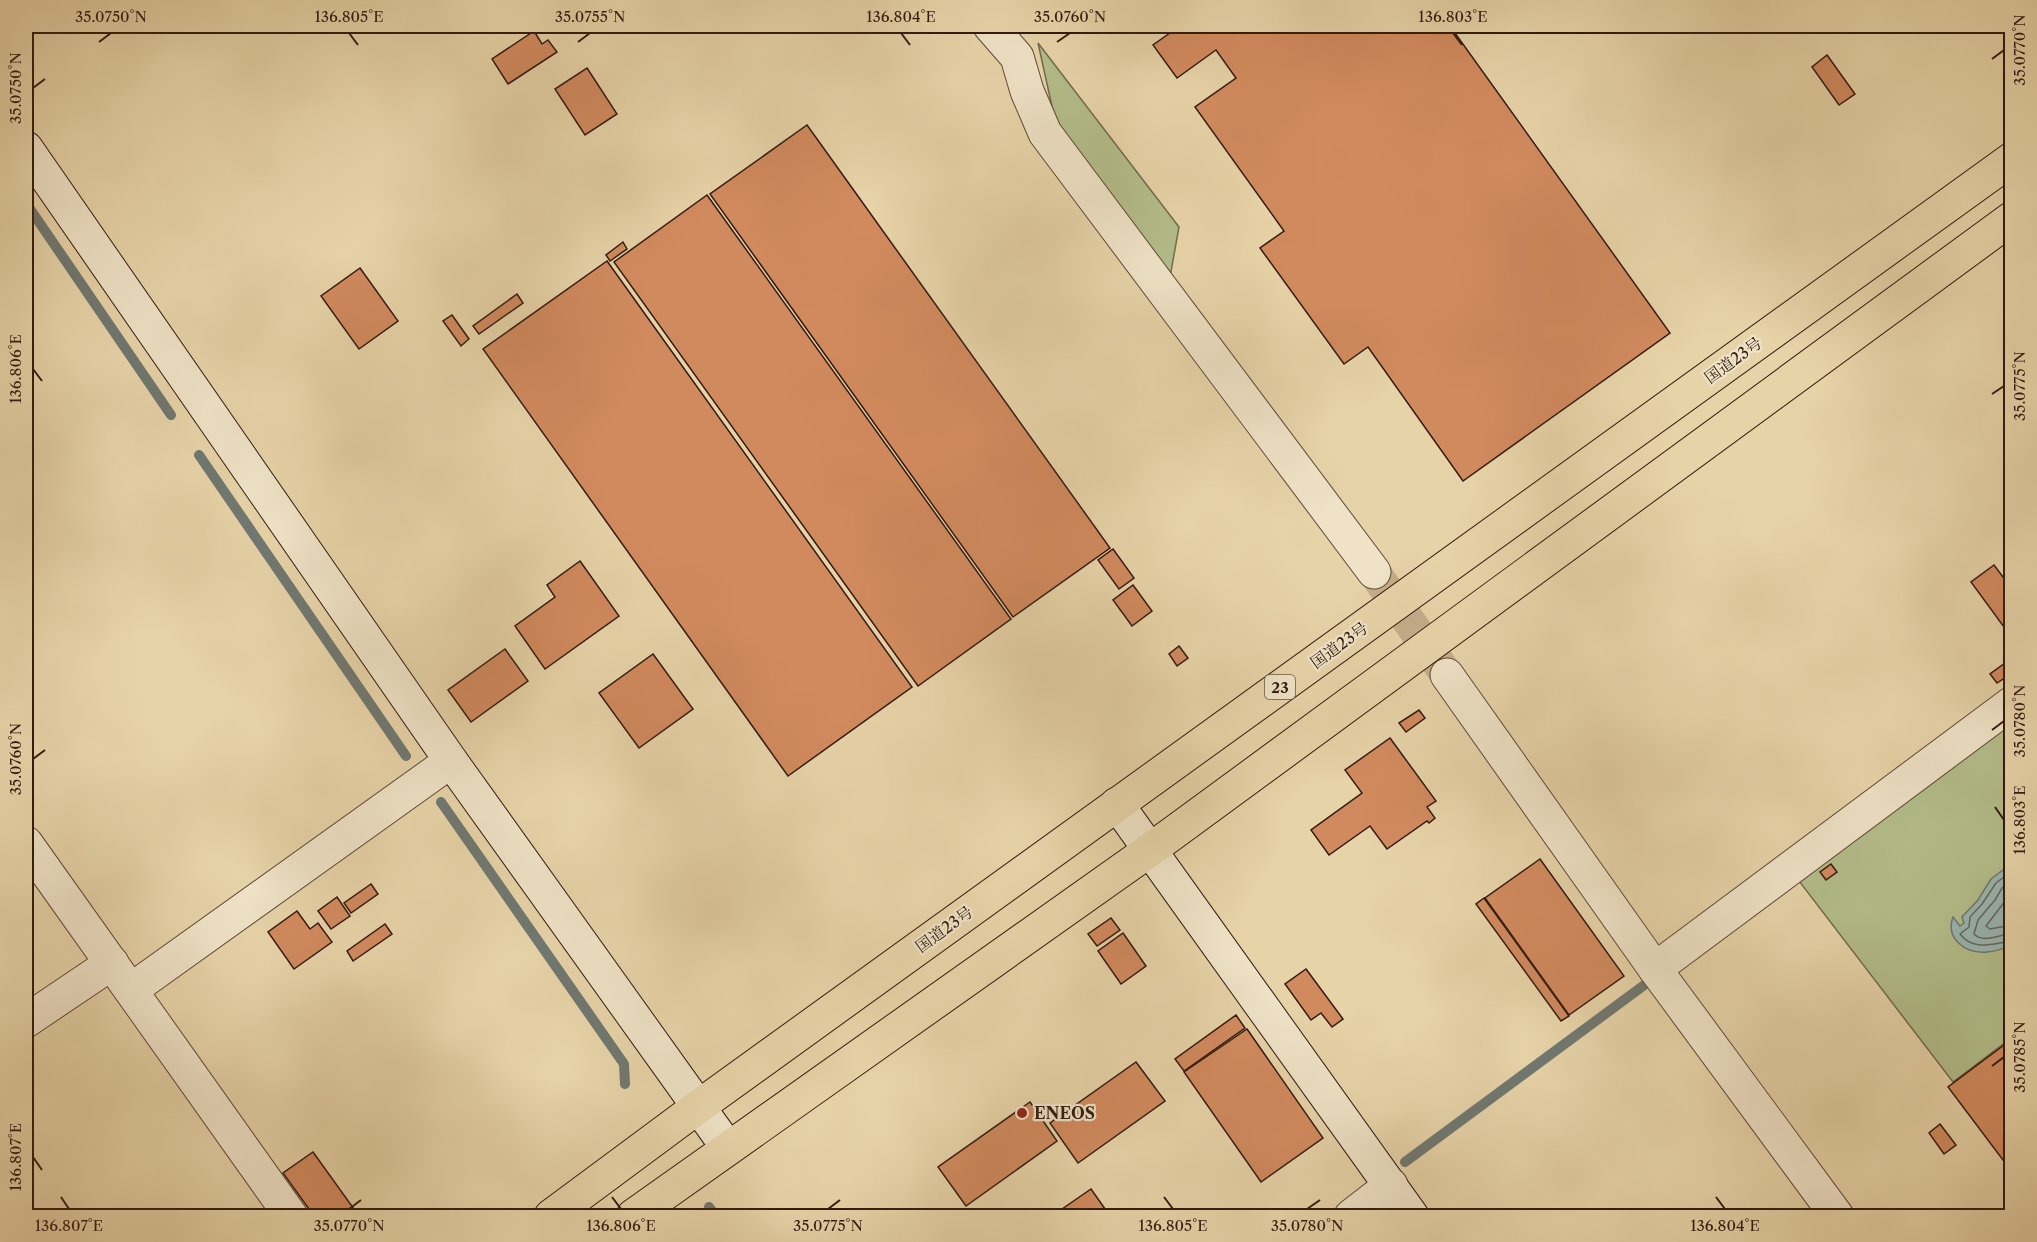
<svg xmlns="http://www.w3.org/2000/svg" width="2037" height="1242" font-family="'Libre Caslon Text','Noto Serif JP',serif">
<style>
.green{fill:#b3bd8a;stroke:#726c4e;stroke-width:1.5}
.water{fill:#9ab6b1;stroke:#707871;stroke-width:1.5}
.lines{fill:none;stroke-linecap:round;stroke-linejoin:round}
.shore{stroke:#666861;stroke-width:1.5}
.stream{stroke:#707871;stroke-width:10}
.building{fill:#d18a5e;stroke:#321a11;stroke-width:1.5}
.street-tunnel{stroke:#c3ae8a;stroke-width:33;stroke-dasharray:33 16;stroke-linecap:butt}
.street-casing{stroke:#5f4837;stroke-width:35}
.secondary-casing{stroke:#321a11;stroke-width:35}
.highway-casing{stroke:#321a11;stroke-width:35}
.street{stroke:#efe2c6;stroke-width:33}
.secondary{stroke:#efe2c6;stroke-width:33}
.highway{stroke:#e7d3a8;stroke-width:33}
.ticks{fill:none;stroke:#321a11;stroke-width:2}
.poi-dot{fill:#8f2418;stroke:#efe2c6;stroke-width:2}
.labels{text-anchor:middle;dominant-baseline:central;stroke-width:4.5;stroke-linejoin:round;paint-order:stroke}
.shield{fill:#efe2c6;stroke:#6b5647;stroke-width:1.5}
.shield-label{font-size:15px;font-weight:bold;fill:#321a11}
.street-label{font-size:16px;fill:#321a11;stroke:#efe2c6}
.poi-label{font-size:16px;font-weight:bold;fill:#321a11;stroke:#efe2c6;text-anchor:start}
.neatline{fill:none;stroke:#321a11;stroke-width:2}
.ticks-label{font-size:15px;text-anchor:middle;fill:#321a11}
</style>
<rect width="100%" height="100%" fill="#e7d3a8"/>
<filter id="stains"><feTurbulence type="fractalNoise" baseFrequency=".00333" numOctaves="4"/><feColorMatrix values="0 0 0 0 .2 0 0 0 0 .09 0 0 0 0 .02 0 0 0 .5 -.17"/></filter>
<radialGradient id="worn" r=".72"><stop offset=".6" stop-color="#630" stop-opacity="0"/><stop offset="1" stop-color="#630" stop-opacity=".3"/></radialGradient>
<!-- green -->
<g class="green">
<polygon points="1038,43 1179,227 1170,277 1055,120"/>
<polygon points="2011,720 2011,1038 1953,1082 1799,881"/>
</g>
<!-- water -->
<path class="water" d="M2011 864V946C2004 948 1995 952 1987 952 1966 954 1945 939 1953 917L1960 926 1964 923 1962 917 1978 900 1991 879Z"/>
<g class="lines">
<!-- shore -->
<g class="shore">
<path d="M2012 871 1996 883 1982 904 1970 917 1969 927 1960 934C1974 952 1993 943 2012 941"/>
<path d="M2012 881 2002 888 1995 900 1978 920 1974 934C1984 944 1999 934 2012 934"/>
<polyline points="2012,892 1986,926 1990,929 2012,925"/>
</g>
<!-- stream -->
<g class="stream">
<polyline points="26,203 171,415"/>
<polyline points="199,455 406,756"/>
<polyline points="441,802 624,1064 625,1084"/>
<polyline points="1405,1162 1647,983"/>
<polyline points="709,1207 716,1216"/>
</g>
</g>
<!-- building -->
<g class="building">
<polygon points="1180,26 1450,26 1670,333 1463,481 1368,347 1344,364 1260,248 1284,231 1195,107 1236,78 1216,50 1177,78 1153,45"/>
<polygon points="534,31 542,44 548,40 557,52 508,84 492,59"/>
<polygon points="1827,55 1855,94 1839,105 1812,67"/>
<polygon points="587,68 617,114 585,135 555,89"/>
<polygon points="807,125 1110,548 1013,617 710,194"/>
<polygon points="707,195 1011,619 918,686 614,262"/>
<polygon points="623,242 627,249 610,261 606,255"/>
<polygon points="607,261 912,687 788,776 483,349"/>
<polygon points="360,268 398,321 359,349 321,296"/>
<polygon points="517,294 523,303 479,334 473,326"/>
<polygon points="452,315 469,339 461,346 443,321"/>
<polygon points="1113,549 1134,578 1119,589 1098,560"/>
<polygon points="580,561 619,616 545,669 515,626 555,597 547,585"/>
<polygon points="1994,565 2012,589 2012,638 1971,582"/>
<polygon points="1133,585 1152,611 1132,626 1113,600"/>
<polygon points="1179,646 1188,658 1177,666 1169,654"/>
<polygon points="505,649 528,681 471,722 448,690"/>
<polygon points="653,654 693,709 639,748 599,693"/>
<polygon points="2012,658 2012,673 1997,683 1990,674"/>
<polygon points="1419,710 1425,718 1406,732 1399,723"/>
<polygon points="1390,738 1436,801 1427,807 1435,818 1429,823 1427,821 1387,849 1370,826 1329,855 1311,830 1362,793 1345,770"/>
<polygon points="1540,859 1624,976 1569,1015 1485,898"/>
<polygon points="1831,864 1837,872 1826,880 1820,872"/>
<polygon points="371,884 378,894 351,913 344,903"/>
<polygon points="337,897 350,916 331,929 318,911"/>
<polygon points="1484,898 1569,1016 1561,1021 1476,904"/>
<polygon points="297,911 310,929 318,923 332,942 294,969 268,932"/>
<polygon points="1111,918 1120,930 1097,946 1088,934"/>
<polygon points="385,924 392,934 353,961 347,951"/>
<polygon points="1123,933 1146,966 1121,984 1098,951"/>
<polygon points="1306,969 1343,1019 1332,1027 1321,1013 1311,1020 1285,984"/>
<polygon points="1236,1015 1245,1028 1184,1071 1175,1059"/>
<polygon points="1247,1029 1323,1138 1261,1182 1184,1072"/>
<polygon points="2012,1039 2012,1166 2009,1168 1948,1087"/>
<polygon points="1136,1062 1165,1101 1078,1163 1050,1123"/>
<polygon points="1030,1102 1057,1141 966,1206 938,1167"/>
<polygon points="1940,1124 1956,1145 1944,1154 1929,1133"/>
<polygon points="313,1152 359,1216 314,1216 283,1173"/>
<polygon points="1091,1189 1110,1216 1052,1216"/>
</g>
<g class="lines">
<!-- street-tunnel -->
<polyline class="street-tunnel" points="1374,572 1447,675"/>
<!-- street casing -->
<g class="street-casing">
<g id="street">
<polyline points="990,26 1017,57 1027,91 1045,133 1374,572"/>
<polyline points="1447,675 1655,969 1837,1216"/>
<polyline points="26,843 291,1216"/>
<polyline points="1655,969 2012,703"/>
<polyline points="131,990 451,761"/>
<polyline points="26,1021 112,963"/>
<polyline points="1351,1216 1391,1185"/>
</g>
</g>
<!-- secondary casing -->
<g class="secondary-casing">
<g id="secondary">
<polyline points="26,148 451,761 728,1148"/>
<polyline points="1117,804 1412,1216"/>
</g>
</g>
<!-- highway casing -->
<g class="highway-casing">
<g id="highway">
<polyline points="551,1216 698,1107 2012,159"/>
<polyline points="633,1216 1150,850 2012,218"/>
</g>
</g>
<!-- street -->
<use href="#street" class="street"/>
<!-- secondary -->
<use href="#secondary" class="secondary"/>
<!-- highway -->
<use href="#highway" class="highway"/>
</g>
<!-- ticks -->
<path class="ticks" d="M349 33 358 45M901 33 910 45M1453 33 1462 45M99 42 111 33M578 42 590 33M1057 42 1070 33M1992 59 2004 50M33 88 45 79M33 369 42 381M1992 394 2004 386M1992 730 2004 721M33 759 45 750M1995 807 2004 820M1992 1066 2004 1057M33 1157 42 1170M61 1197 69 1209M612 1197 621 1209M1164 1197 1173 1209M1716 1197 1725 1209M349 1209 361 1200M828 1209 840 1200M1307 1209 1320 1200"/>
<!-- markers -->
<circle class="poi-dot" cx="1022" cy="1113" r="6"/>
<g class="labels">
<!-- shield labels -->
<rect class="shield" x="1265" y="675" width="30" height="24" rx="4.5"/>
<g class="shield-label">
<text x="1280" y="687">23</text>
</g>
<!-- street labels -->
<g class="street-label">
<text transform="translate(1733 360) rotate(-36)">国道23号</text>
<text transform="translate(1339 645) rotate(-36)">国道23号</text>
<text transform="translate(944 929) rotate(-36)">国道23号</text>
</g>
<!-- poi labels -->
<g class="poi-label">
<text x="1034" y="1113">ENEOS</text>
</g>
</g>
<!-- margin -->
<rect width="2037" height="1242" fill="none" stroke="#e7d3a8" stroke-width="66"/>
<rect x="33" y="33" width="1971" height="1176" class="neatline"/>
<g class="ticks-label">
<text x="111" y="22">35.0750°N</text>
<text x="349" y="22">136.805°E</text>
<text x="590" y="22">35.0755°N</text>
<text x="901" y="22">136.804°E</text>
<text x="1070" y="22">35.0760°N</text>
<text x="1453" y="22">136.803°E</text>
<text transform="translate(2020 50) rotate(-90)" y="5">35.0770°N</text>
<text transform="translate(16 88) rotate(-90)" y="5">35.0750°N</text>
<text transform="translate(16 369) rotate(-90)" y="5">136.806°E</text>
<text transform="translate(2020 386) rotate(-90)" y="5">35.0775°N</text>
<text transform="translate(2020 721) rotate(-90)" y="5">35.0780°N</text>
<text transform="translate(16 759) rotate(-90)" y="5">35.0760°N</text>
<text transform="translate(2020 820) rotate(-90)" y="5">136.803°E</text>
<text transform="translate(2020 1057) rotate(-90)" y="5">35.0785°N</text>
<text transform="translate(16 1157) rotate(-90)" y="5">136.807°E</text>
<text x="69" y="1231">136.807°E</text>
<text x="349" y="1231">35.0770°N</text>
<text x="621" y="1231">136.806°E</text>
<text x="828" y="1231">35.0775°N</text>
<text x="1173" y="1231">136.805°E</text>
<text x="1307" y="1231">35.0780°N</text>
<text x="1725" y="1231">136.804°E</text>
</g>
<rect width="100%" height="100%" filter="url(#stains)"/>
<rect width="100%" height="100%" fill="url(#worn)"/>
</svg>
